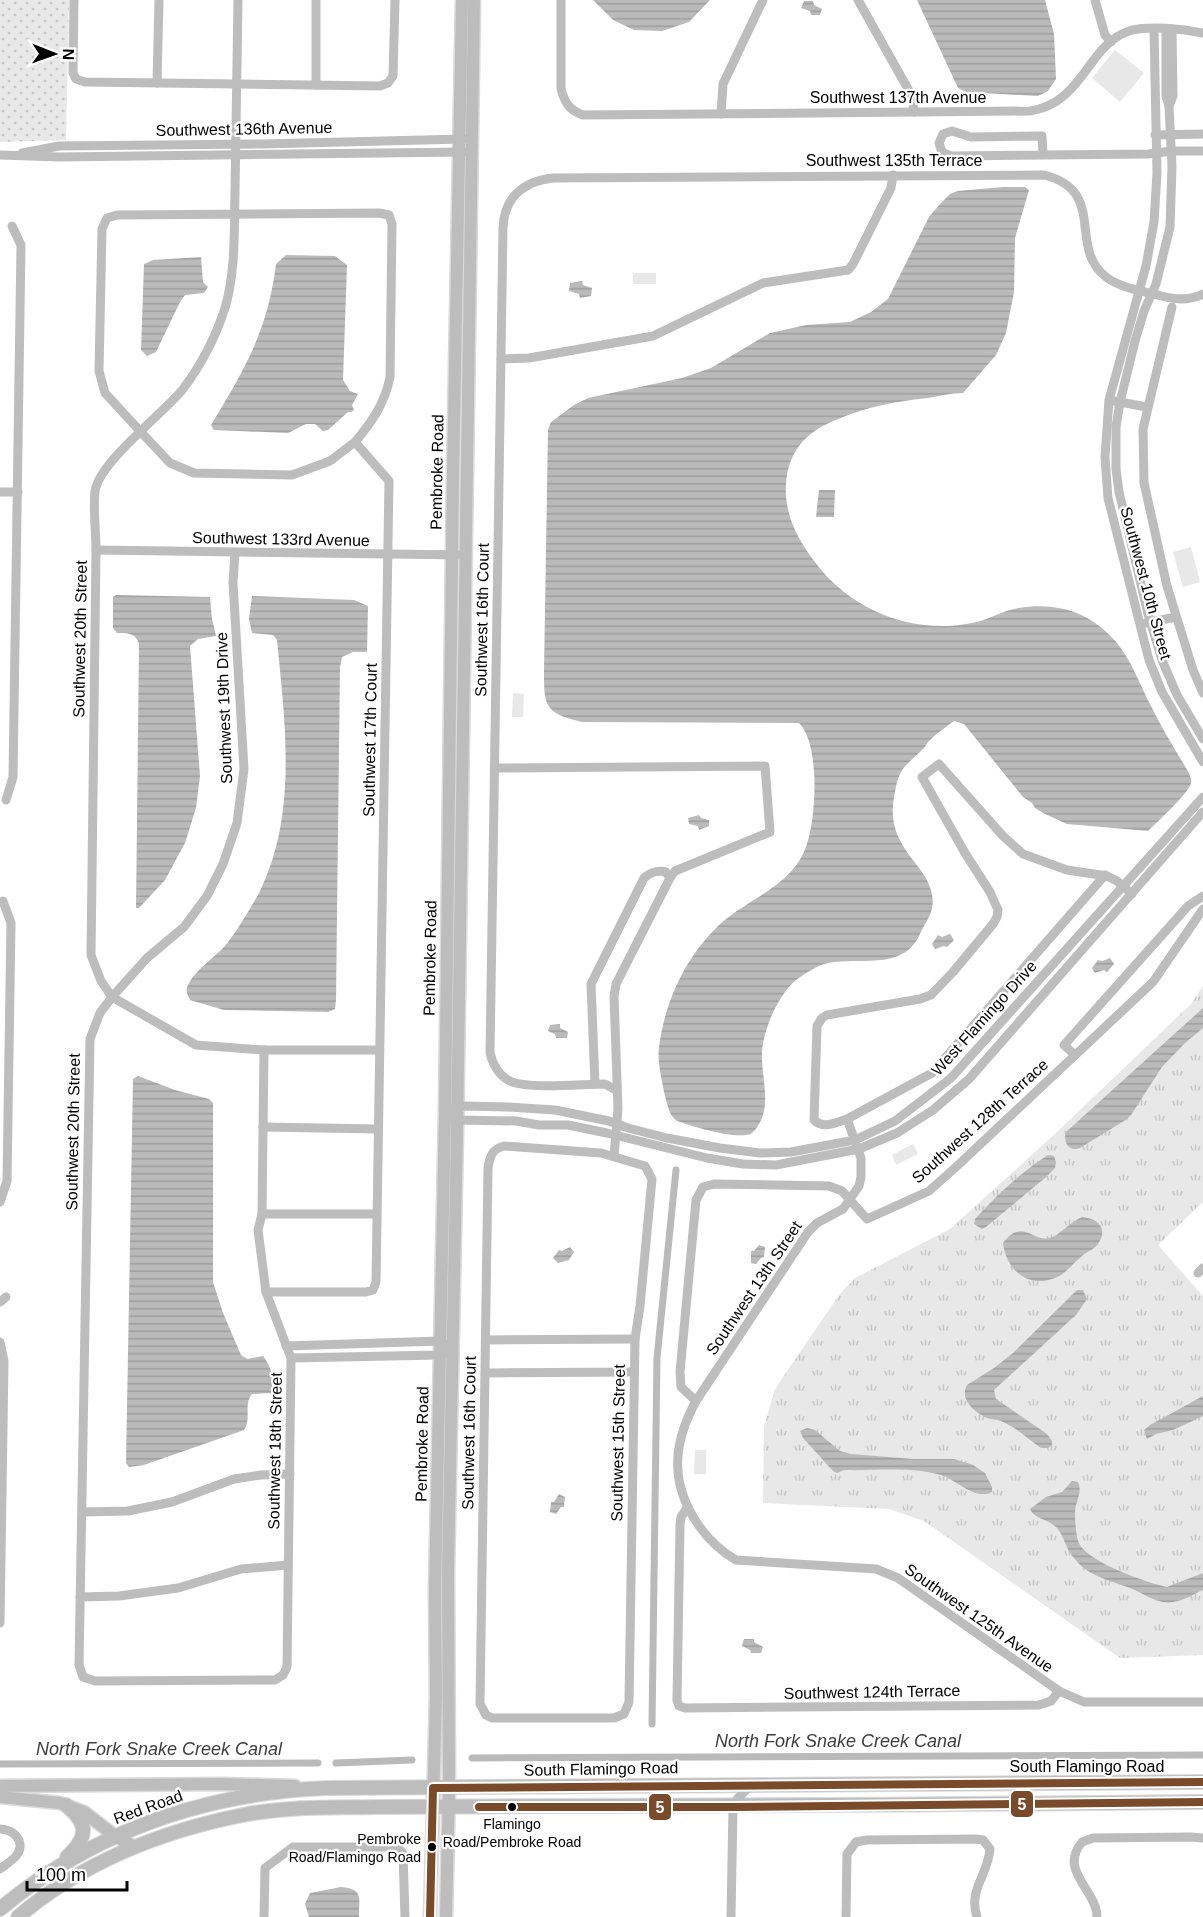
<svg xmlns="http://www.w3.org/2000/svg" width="1203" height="1917" font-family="Helvetica,sans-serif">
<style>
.grass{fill:url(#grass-tufts)}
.park{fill:url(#park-dots)}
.garden{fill:#e8e8e8}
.water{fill:url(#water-rules)}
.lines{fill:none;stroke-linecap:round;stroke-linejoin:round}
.canal{stroke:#bababa;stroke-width:7}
.major-casing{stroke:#dbdbdb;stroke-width:15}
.highway-casing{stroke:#dbdbdb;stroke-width:16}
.minor{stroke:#bdbdbd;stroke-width:9}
.major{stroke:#bdbdbd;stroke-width:12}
.highway{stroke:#bdbdbd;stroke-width:14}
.bus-1-casing{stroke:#fff;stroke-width:12}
.bus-1{stroke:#7a4b2a;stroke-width:8}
.bus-dot{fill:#000;stroke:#fff;stroke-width:2}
.labels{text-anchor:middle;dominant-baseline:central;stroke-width:4.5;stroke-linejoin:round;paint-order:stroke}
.bus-label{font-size:14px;fill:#000;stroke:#fff}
.street-label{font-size:16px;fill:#000;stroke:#fff}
.water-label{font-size:18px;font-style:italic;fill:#3e3e3e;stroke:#fff}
.line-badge{stroke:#fff;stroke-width:2}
.badge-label{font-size:16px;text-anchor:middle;font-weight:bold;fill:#fff}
</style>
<defs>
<pattern id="grass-tufts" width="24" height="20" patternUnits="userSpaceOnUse" patternTransform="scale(1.5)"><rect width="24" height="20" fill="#e8e8e8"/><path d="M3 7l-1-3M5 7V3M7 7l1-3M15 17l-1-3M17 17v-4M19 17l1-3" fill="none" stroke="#c5c5c5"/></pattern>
<pattern id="park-dots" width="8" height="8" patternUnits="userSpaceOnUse" patternTransform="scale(1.5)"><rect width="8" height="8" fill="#e8e8e8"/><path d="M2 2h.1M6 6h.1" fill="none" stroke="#c5c5c5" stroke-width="1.8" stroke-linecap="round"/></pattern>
<pattern id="water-rules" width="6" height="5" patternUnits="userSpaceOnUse" patternTransform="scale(1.5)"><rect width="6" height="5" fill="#bababa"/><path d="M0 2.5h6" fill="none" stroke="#9e9e9e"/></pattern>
</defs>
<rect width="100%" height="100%" fill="#fff"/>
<!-- grass -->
<polygon class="grass" points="1203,986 1203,1202 1158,1245 1203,1296 1203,1655 1120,1658 924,1521 889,1509 763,1503 764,1427 775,1389 839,1295 855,1278 950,1229 1056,1133 1191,1004"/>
<!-- park -->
<polygon class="park" points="0,0 69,0 66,140 0,142"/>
<!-- garden -->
<g class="garden">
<polygon points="1115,50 1144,73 1120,102 1092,78"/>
<rect x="633" y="273" width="23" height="11"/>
<polygon points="1191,547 1200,582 1183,587 1173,552"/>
<polygon points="513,693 524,694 523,717 512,717"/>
<polygon points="913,1144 918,1154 896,1165 892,1155"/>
<polygon points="695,1450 706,1450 706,1474 694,1474"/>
</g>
<!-- water -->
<g class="water">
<polygon points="593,0 710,0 689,22 662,31 634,30 613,20"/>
<polygon points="917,0 1045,0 1054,34 1056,79 1048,91 1038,96 966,92 958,88"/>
<polygon points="804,1 813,1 814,5 822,9 820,15 811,15 810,11 801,8"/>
<path d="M1003 187H1025L1029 190 1015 238 1014 292 1006 333 996 355 963 393C951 393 940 396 928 398 891 402 861 408 827 424 802 436 788 455 786 484 784 516 799 542 818 566 853 611 915 635 972 623 988 620 1003 610 1019 608 1042 604 1069 607 1089 619 1127 643 1132 669 1151 706 1162 729 1176 751 1189 773 1190 777 1192 779 1191 783 1190 792 1157 822 1148 831L1067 824 1045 814 1035 808 1032 803 1023 797 964 724 954 721C946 727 937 733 929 741 926 744 925 748 921 751 915 757 907 763 902 770 898 777 896 785 895 792 889 820 895 836 912 859 923 872 936 890 932 908 931 915 926 922 923 928 920 933 918 940 914 944 894 970 851 956 824 964 815 967 803 975 796 980 778 995 763 1030 762 1053 761 1081 775 1112 751 1134 734 1139 698 1128 680 1122 669 1118 668 1106 665 1096 662 1081 657 1062 659 1047 665 1001 685 958 718 926 744 901 787 888 803 854 817 827 821 744 799 723L582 722C544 713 544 706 544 670L548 430 551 422 574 405 588 398 682 378 711 368 770 333 806 325 850 322 871 312 888 299 929 217 940 204 950 194 958 191Z"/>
<path d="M286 255 335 256 347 265 343 380 350 391 358 394 352 405 354 410 351 412H348L328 430 323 431 315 424H306L288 433 214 430 211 425C245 369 268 330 276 264Z"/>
<polygon points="201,257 203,282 208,287 204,293 185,295 180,302 156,352 147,356 141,350 144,264 153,260"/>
<polygon points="582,281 583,285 592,288 591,296 580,298 579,294 569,291 570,283"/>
<polygon points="819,490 835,490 834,517 816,517"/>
<path d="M116 595 210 597 212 619 216 636 198 639 190 646 200 776 196 808 185 843 165 880 139 908H136L139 644C136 633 128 633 117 633L113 628V597Z"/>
<path d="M252 596 354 600 368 606 367 652H353L342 657 340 667 336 1000 335 1009 328 1012 224 1010 190 1000C188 996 186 993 187 988 192 972 213 959 224 947 236 933 250 909 259 893 298 815 285 723 277 640L273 635 252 633 249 619Z"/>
<polygon points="699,815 701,818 709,820 709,826 699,830 698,826 689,824 688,818"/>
<polygon points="950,934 954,940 947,947 944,946 935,949 932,944 938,935 942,937"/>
<polygon points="1110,958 1114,964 1107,972 1104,970 1095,973 1092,968 1098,960 1102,961"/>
<path d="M1203 1008V1028L1185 1043 1162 1067 1131 1115 1124 1121 1080 1148C1069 1152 1063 1143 1066 1132Z"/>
<polygon points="560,1024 560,1028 568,1032 567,1038 556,1038 555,1034 548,1031 550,1025"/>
<path d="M138 1076 175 1090 209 1099 213 1103V1282L223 1313 241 1355 247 1359 263 1356C271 1366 275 1380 271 1393L252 1394C243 1405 252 1419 244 1430L144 1465 129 1467 126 1463 133 1079Z"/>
<path d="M1048 1155 1054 1156 1056 1162 1055 1168 1045 1178 986 1227 982 1229 974 1224 975 1219C997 1195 1021 1172 1048 1155Z"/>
<path d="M1082 1217C1097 1218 1109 1228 1098 1244 1095 1249 1088 1251 1083 1255 1074 1262 1066 1274 1055 1278 1027 1289 1006 1269 1003 1243 1022 1217 1034 1243 1050 1238 1060 1235 1070 1222 1082 1217Z"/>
<polygon points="759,1245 765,1247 764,1257 761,1258 756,1264 751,1263 751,1251 754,1251"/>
<polygon points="570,1247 574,1252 569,1260 558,1263 553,1258 559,1250 562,1251"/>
<path d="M1077 1290H1083L1087 1299 1076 1315 994 1390 996 1399 1047 1434 1052 1441V1445L1048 1448H1041C1029 1440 1018 1429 1005 1423 999 1419 993 1420 987 1418 974 1412 959 1399 967 1385L994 1368 1013 1353Z"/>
<polygon points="1203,1396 1203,1416 1173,1430 1156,1434 1147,1439 1144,1430 1150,1425"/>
<path d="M807 1428 815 1430 840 1451 851 1454 913 1459H954L973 1465 985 1473 992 1487V1492C975 1501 957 1480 941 1475 909 1466 877 1471 844 1470L837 1473 833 1471 803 1438 800 1431Z"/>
<path d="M1072 1481 1078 1482C1083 1493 1075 1502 1075 1513 1075 1521 1076 1539 1080 1545 1091 1563 1147 1583 1167 1587L1203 1573V1590C1194 1594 1183 1601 1173 1602 1157 1605 1144 1593 1130 1588 1109 1580 1089 1577 1074 1558 1066 1550 1064 1535 1056 1527 1048 1519 1034 1519 1030 1509L1046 1497 1062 1492Z"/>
<polygon points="559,1494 565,1497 564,1507 561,1507 556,1514 550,1512 551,1502 554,1502"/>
<polygon points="744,1639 754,1639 754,1642 763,1647 761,1653 751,1653 750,1650 742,1646"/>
<path d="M341 1887C364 1889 359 1898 359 1917H309L305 1904 310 1893Z"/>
</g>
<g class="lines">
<!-- canal -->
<g class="canal">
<polyline points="652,1724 657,1358 676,1170"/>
<polyline points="472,1758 1203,1755"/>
<polyline points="336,1763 412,1760"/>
<polyline points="0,1764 318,1763"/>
</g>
<!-- major casing -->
<g class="major-casing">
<g id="major">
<polyline points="0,1786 222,1784 295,1786"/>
<polyline points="0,1797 60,1803 84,1812 115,1836 135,1847"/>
<polyline points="430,1917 436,1697 435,1590 445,1112 453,473 462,0"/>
<polyline points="446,1917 449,1788 448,1570 457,1134 474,0"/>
</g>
</g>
<!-- highway casing -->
<g class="highway-casing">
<g id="highway">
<path d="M66 1805C89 1824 88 1837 67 1857"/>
<path d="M0 1909C94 1831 206 1793 327 1788L1203 1782"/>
<path d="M18 1917C81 1863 162 1831 243 1815 287 1806 332 1808 376 1807 443 1807 510 1806 577 1806 786 1806 994 1804 1203 1802"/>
</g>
</g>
<!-- minor -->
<g class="minor">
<polyline points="74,0 73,73 76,79 85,82 380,86 388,83 393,76 395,0"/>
<path d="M238 0C237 64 236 127 235 191 234 229 236 271 225 308 216 336 201 365 183 389 164 413 100 461 95 491 93 510 96 531 96 550L91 955 101 981 112 997 100 1013 90 1039 79 1665 83 1677 95 1681 275 1680 283 1675 287 1667 291 1358 266 1292 258 1230 262 1214 264 1050"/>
<polyline points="316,0 316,85"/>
<path d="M561 0V89C565 103 569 110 583 115L1030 111C1084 103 1087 45 1129 31 1148 25 1184 29 1203 33"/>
<polyline points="858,0 912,96 914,112"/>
<polyline points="1095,0 1105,35 1111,42"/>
<polyline points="1154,29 1157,173 1154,222 1146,266 1109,400 1105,457 1108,498 1149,660 1162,692 1203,762"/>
<polyline points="1166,29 1166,96 1169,106 1172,166 1170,227 1156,284 1144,311 1135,341 1120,402 1116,427 1116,469 1119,492 1148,614 1162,660 1177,695 1203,739"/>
<polyline points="157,83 159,0"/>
<polyline points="1169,106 1173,96 1172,29"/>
<polyline points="721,114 723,84 763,0"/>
<polyline points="1155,135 1203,134"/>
<polyline points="22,153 59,146 262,144 464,139"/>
<polyline points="0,155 59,157 465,152"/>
<polyline points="1043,155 1042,136 971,137 952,131 943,134 939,143 942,152 951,156 1148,154 1172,151 1203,151"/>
<polyline points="1172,307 1143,429 1144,483 1167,586 1193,670 1203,693"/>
<polyline points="501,359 529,358 653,336 763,283 848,270 853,264 891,188 893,175"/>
<polyline points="1114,401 1147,407"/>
<polyline points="0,492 18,492"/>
<polyline points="96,550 465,555"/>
<polyline points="235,553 233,582 244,769 237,823 223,864 207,896 184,927 147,958 112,997 196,1045 264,1050 379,1050"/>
<polyline points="1146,623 1176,617"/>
<polyline points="495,768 765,766 770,832 675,871 670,878 616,984 614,996 618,1109 614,1156"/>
<polyline points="6,800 13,777 21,245 12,226"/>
<path d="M1132 894 1117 881 1107 876 1067 870 1023 854 1003 836 939 764 922 777 965 853 990 892 998 910 997 917 993 924 953 972 931 995 920 999 827 1015 822 1018 817 1026 814 1120C823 1129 836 1123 847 1119L861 1158V1177L859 1186 843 1209 817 1223 808 1232 696 1401C672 1445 670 1484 699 1526 709 1540 722 1552 736 1560L876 1569 898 1578 1059 1691 1084 1702H1203"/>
<polyline points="1075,1055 1064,1045 1188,906 1203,896"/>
<path d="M595 1084 591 984 644 878C651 872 657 870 666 872L670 878"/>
<path d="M616 1090 605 1084C582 1084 532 1089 512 1082 500 1077 493 1065 490 1053L503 228C504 198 523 181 553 178L1044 175C1108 191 1067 247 1106 277 1119 287 1138 290 1154 294 1170 299 1187 302 1203 294"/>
<polyline points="454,1108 465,1106 507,1107 555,1110 609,1121 628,1128 667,1138 720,1148 760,1153 791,1152 855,1140 895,1121 951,1078 1203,797"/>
<polyline points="452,1116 457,1120 516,1121 539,1125 568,1125 607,1133 707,1158 743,1164 776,1165 859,1149 897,1133 933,1110 969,1079 1203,812"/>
<polyline points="847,1119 932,1073 1105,875"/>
<polyline points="263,1127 378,1129"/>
<path d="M504 1146 601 1153 645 1166 652 1179 640 1306 635 1339 629 1702 624 1714 614 1718H492L486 1715 480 1704 488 1168C490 1156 492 1149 504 1146Z"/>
<polyline points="0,1202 7,1181 11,923 3,901"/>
<polyline points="262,1214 376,1214"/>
<polyline points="1198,1273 1203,1268"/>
<path d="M266 1292H366L373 1290 376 1282 389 481 355 442C372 422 385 403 390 377L392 224 389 215 379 213 117 215 107 218 102 229 99 371 105 393 140 431 170 463 194 473 292 475 330 461 355 442"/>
<polyline points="0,1302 6,1297"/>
<polyline points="486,1340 635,1339"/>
<polyline points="0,1342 4,1361 0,1623"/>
<polyline points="286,1346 440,1341 452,1349"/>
<polyline points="291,1358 440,1355 444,1354"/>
<polyline points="486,1373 634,1372"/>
<polyline points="696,1401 681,1387 680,1372 696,1200 703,1187 714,1184 829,1186 842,1191 867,1219 929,1191 956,1167 1153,982 1203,909"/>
<polyline points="687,1508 681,1517 680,1525 677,1700 679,1706 685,1708 1039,1705 1051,1701 1059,1691"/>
<polyline points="83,1512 128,1511 172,1502 234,1479 261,1475 290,1474"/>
<polyline points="80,1597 119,1596 178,1588 241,1569 288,1565"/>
<path d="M0 1829C14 1829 27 1843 16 1856 12 1861 5 1865 0 1869"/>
<polyline points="264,1917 265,1868 293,1847 397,1847 403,1853 405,1917"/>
<polyline points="731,1917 733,1807 738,1798 752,1784"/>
<path d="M846 1917 847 1854 856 1842 867 1840 976 1839 983 1840 990 1849C988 1876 968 1889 977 1917"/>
<path d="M1097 1917C1097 1890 1058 1871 1082 1842L1093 1838 1190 1837 1203 1838"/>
</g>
<!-- major -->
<use href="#major" class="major"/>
<!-- highway -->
<use href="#highway" class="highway"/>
<!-- bus-1 casing -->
<g class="bus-1-casing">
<g id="bus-1">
<polyline points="479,1807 733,1807 1203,1802"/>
<polyline points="430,1917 433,1788 1203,1782"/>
</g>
</g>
<!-- bus-1 -->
<use href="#bus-1" class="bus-1"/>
</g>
<!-- markers -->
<g class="bus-dot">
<circle cx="512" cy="1807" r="5"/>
<circle cx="432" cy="1847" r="5"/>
</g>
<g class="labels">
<!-- bus labels -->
<g class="bus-label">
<text x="512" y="1824">Flamingo<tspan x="512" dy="18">Road/Pembroke Road</tspan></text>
<text x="421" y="1839" text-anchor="end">Pembroke<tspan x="421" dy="18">Road/Flamingo Road</tspan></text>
</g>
<!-- street labels -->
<g class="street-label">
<text x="898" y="97">Southwest 137th Avenue</text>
<text transform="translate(244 129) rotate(-1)">Southwest 136th Avenue</text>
<text x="894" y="160">Southwest 135th Terrace</text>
<text transform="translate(437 472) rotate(-89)">Pembroke Road</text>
<text transform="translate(281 539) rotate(1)">Southwest 133rd Avenue</text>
<text transform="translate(1146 583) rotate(75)">Southwest 10th Street</text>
<text transform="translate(482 620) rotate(-89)">Southwest 16th Court</text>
<text transform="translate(80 639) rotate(-89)">Southwest 20th Street</text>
<text transform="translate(224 708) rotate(-92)">Southwest 19th Drive</text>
<text transform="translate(370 740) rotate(-89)">Southwest 17th Court</text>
<text transform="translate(430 958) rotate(-89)">Pembroke Road</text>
<text transform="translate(984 1018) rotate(-48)">West Flamingo Drive</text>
<text transform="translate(980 1121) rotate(-42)">Southwest 128th Terrace</text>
<text transform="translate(73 1132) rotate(-89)">Southwest 20th Street</text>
<text transform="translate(754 1288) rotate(-56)">Southwest 13th Street</text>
<text transform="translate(469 1433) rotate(-89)">Southwest 16th Court</text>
<text transform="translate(618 1443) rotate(-89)">Southwest 15th Street</text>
<text transform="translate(422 1444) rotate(-89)">Pembroke Road</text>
<text transform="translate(275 1451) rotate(-89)">Southwest 18th Street</text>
<text transform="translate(979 1618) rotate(35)">Southwest 125th Avenue</text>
<text transform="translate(872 1692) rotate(-1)">Southwest 124th Terrace</text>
<text x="1087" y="1766">South Flamingo Road</text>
<text transform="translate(601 1769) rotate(-1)">South Flamingo Road</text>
<text transform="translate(148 1807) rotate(-20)">Red Road</text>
</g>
<!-- water labels -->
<g class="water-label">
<text x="838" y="1741">North Fork Snake Creek Canal</text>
<text x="159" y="1749">North Fork Snake Creek Canal</text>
</g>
</g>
<g class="line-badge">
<rect x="1010" y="1790" width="24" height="28" rx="6" fill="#7a4b2a"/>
<rect x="648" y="1793" width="24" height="28" rx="6" fill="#7a4b2a"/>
</g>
<g class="badge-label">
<text x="1022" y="1810">5</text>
<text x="660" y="1813">5</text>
</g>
<!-- north arrow -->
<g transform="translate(54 54) rotate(91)" stroke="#ffffff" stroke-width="4.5" paint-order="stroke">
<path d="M0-4.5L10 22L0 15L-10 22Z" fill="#000000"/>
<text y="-9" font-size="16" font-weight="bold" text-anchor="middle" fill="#000000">N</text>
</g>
<!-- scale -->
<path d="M27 1881v9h100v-9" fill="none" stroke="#000000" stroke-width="3"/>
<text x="36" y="1881" font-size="18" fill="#000000" stroke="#ffffff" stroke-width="4.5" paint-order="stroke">100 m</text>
</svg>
